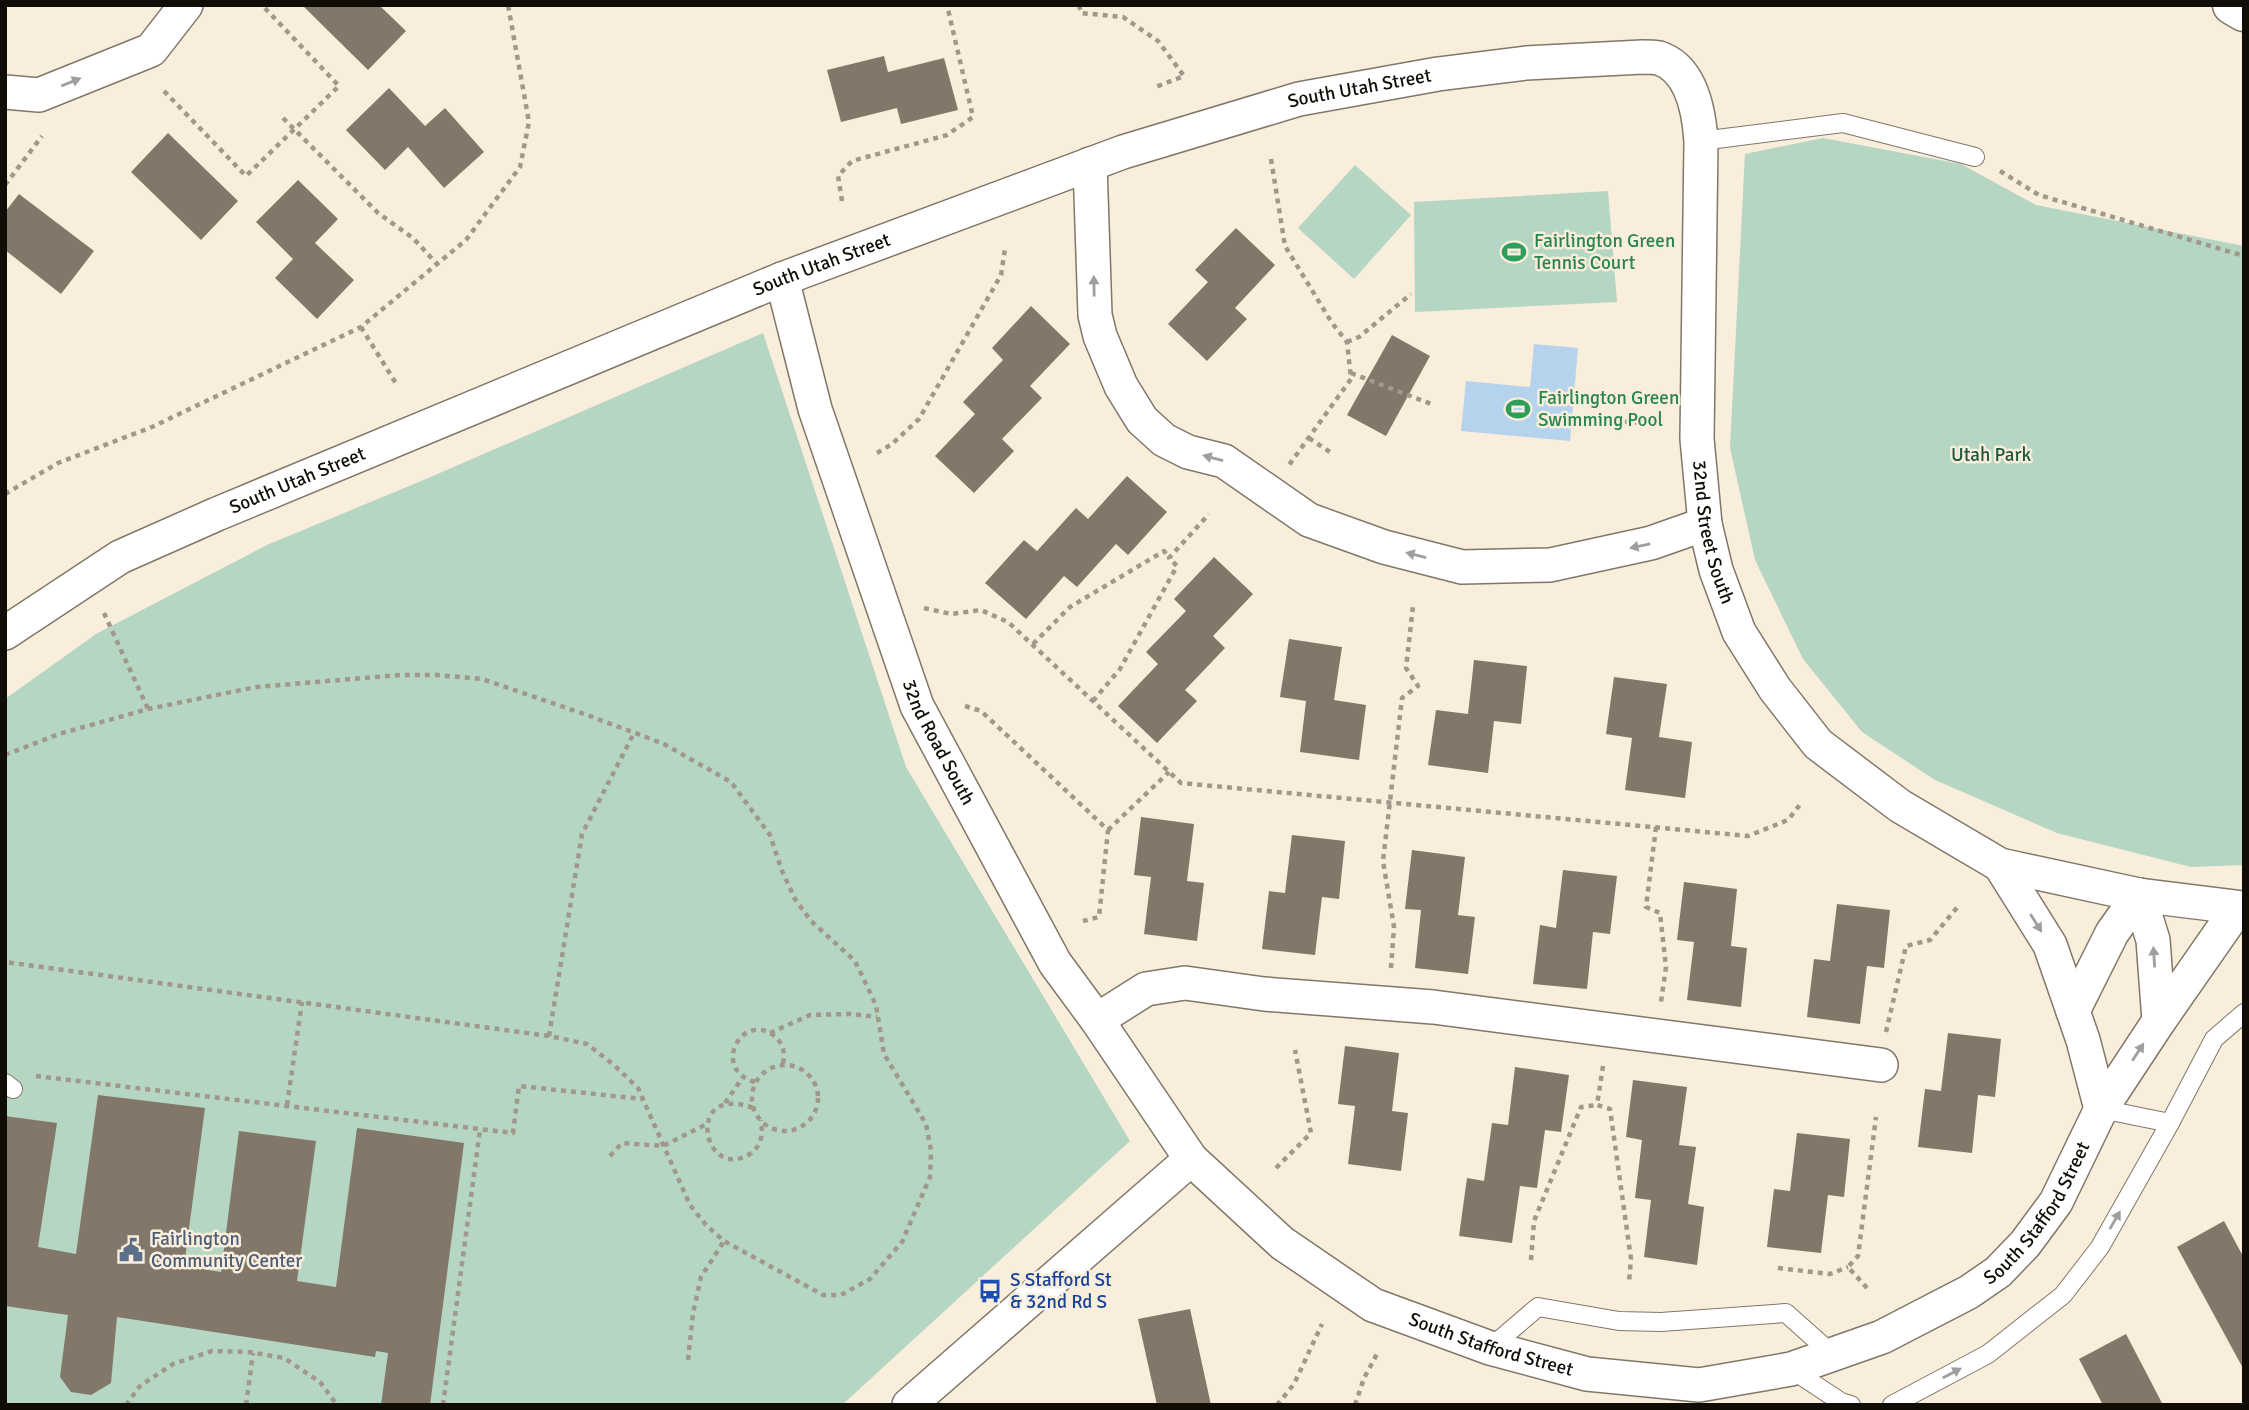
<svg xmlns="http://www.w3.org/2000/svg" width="2249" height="1410" font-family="Signika,sans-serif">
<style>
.green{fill:#b5d6c2}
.water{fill:#b6d3ed}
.building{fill:#837769}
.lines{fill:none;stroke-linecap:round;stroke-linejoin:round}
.service-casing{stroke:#817768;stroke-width:20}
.minor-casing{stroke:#817768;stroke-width:36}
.motorway-casing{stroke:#817768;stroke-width:41}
.path{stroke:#a1988b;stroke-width:4.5;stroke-dasharray:5 5;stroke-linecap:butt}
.service{stroke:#fff;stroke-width:18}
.minor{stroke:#fff;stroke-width:33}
.motorway{stroke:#fff;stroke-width:38}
.oneway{fill:#9f9e9c}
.labels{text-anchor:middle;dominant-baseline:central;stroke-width:5;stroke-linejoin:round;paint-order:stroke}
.street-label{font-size:19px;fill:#100d07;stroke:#f9eddc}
.leisure-label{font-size:19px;fill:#27864d;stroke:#f9eddc;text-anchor:start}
.park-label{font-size:19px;fill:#1c583c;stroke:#f9eddc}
.service-label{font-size:19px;fill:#4e5e75;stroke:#f9eddc;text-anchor:start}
.transit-label{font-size:19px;fill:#164399;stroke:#f9eddc;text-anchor:start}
</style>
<rect width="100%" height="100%" fill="#f9eddc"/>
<!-- green -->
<g class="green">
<polygon points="1823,138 1961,164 2036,205 2244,246 2244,865 2191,867 2057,833 1935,780 1862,732 1803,659 1755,560 1730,448 1745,154"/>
<polygon points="1355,165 1411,215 1354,279 1298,228"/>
<polygon points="1608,191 1617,302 1415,312 1414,202"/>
<polygon points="763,333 906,767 1130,1141 842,1405 5,1405 5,699 96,634 267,545 426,479"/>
</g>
<!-- water -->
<polygon class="water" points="1534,344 1578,348 1570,441 1461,431 1466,381 1530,387"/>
<!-- building -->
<g class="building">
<polygon points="302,5 379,5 406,31 368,70"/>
<polygon points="884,56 888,72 944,58 958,110 901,124 897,108 841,122 827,70"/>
<polygon points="389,88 425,126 445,108 484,152 444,188 408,147 385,170 346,130"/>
<polygon points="168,133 238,201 201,240 131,172"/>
<polygon points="298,180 338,219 315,243 354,280 317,319 275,278 293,259 256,222"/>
<polygon points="19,194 94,251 61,294 5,250 5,212"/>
<polygon points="1236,228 1275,265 1235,308 1247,319 1207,361 1168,324 1208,282 1195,270"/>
<polygon points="1031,306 1070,344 1030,386 1042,398 1002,439 1014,451 974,493 935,456 975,414 963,402 1003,360 992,348"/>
<polygon points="1392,335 1430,356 1386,436 1347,415"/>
<polygon points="1127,476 1167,512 1128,555 1116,544 1077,587 1064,576 1026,619 985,583 1024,540 1037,551 1076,508 1088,519"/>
<polygon points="1214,557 1253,594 1213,636 1225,648 1185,690 1197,701 1157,743 1118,706 1158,664 1146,652 1186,611 1174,599"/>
<polygon points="1289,639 1342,647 1334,700 1366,705 1359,760 1300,752 1306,701 1280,697"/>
<polygon points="1474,660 1527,666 1521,724 1494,721 1488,773 1428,765 1436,710 1468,714"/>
<polygon points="1614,677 1667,684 1659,737 1692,742 1685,798 1625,790 1632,738 1606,734"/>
<polygon points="1141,817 1194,824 1187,881 1204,883 1197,941 1144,934 1151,877 1134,875"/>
<polygon points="1292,835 1345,841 1339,899 1322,897 1315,955 1262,949 1269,891 1285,893"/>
<polygon points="1412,850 1465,857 1458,915 1475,917 1468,974 1415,968 1421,910 1405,909"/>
<polygon points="1563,870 1617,876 1610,934 1593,932 1587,989 1533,984 1540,925 1556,928"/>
<polygon points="1684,882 1737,889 1731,946 1747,948 1741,1007 1687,1000 1694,942 1677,940"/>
<polygon points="1837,904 1890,910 1884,968 1867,966 1860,1024 1807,1017 1814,959 1830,961"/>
<polygon points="1948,1033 2001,1039 1995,1097 1978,1095 1972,1153 1918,1147 1925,1089 1941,1091"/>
<polygon points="1345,1046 1399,1053 1392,1111 1408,1113 1401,1171 1348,1164 1355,1106 1338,1104"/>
<polygon points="1515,1067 1569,1075 1561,1132 1545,1130 1537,1188 1520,1186 1512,1243 1459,1236 1467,1178 1484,1181 1492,1123 1508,1125"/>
<polygon points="1633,1080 1687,1087 1679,1145 1696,1147 1688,1204 1704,1207 1697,1265 1644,1257 1651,1200 1635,1198 1642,1140 1626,1137"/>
<polygon points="98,1095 205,1108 184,1266 221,1272 239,1131 316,1141 297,1281 336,1287 357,1128 464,1143 430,1405 381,1405 388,1353 376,1351 375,1357 117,1317 111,1383 91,1395 71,1392 60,1377 68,1315 5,1306 5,1116 57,1123 38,1247 76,1254"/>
<polygon points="1797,1133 1850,1139 1844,1197 1828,1195 1821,1253 1767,1247 1774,1189 1790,1191"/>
<polygon points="2224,1221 2244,1258 2244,1370 2177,1247"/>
<polygon points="1190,1309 1211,1405 1157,1405 1138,1319"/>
<polygon points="2126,1334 2163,1405 2103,1405 2079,1359"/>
</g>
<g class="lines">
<!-- service casing -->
<g class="service-casing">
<g id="service">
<polyline points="1701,141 1843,123 1975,157"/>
<polyline points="5,1083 13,1089"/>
<polyline points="2101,1109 2170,1123"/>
<polyline points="1490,1348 1538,1307 1619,1321 1661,1322 1786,1313 1833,1355"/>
<polyline points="1791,1369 1841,1402 1851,1405"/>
<polyline points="1892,1405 1988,1354 2063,1295 2100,1247 2170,1123 2214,1039 2244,1013"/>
</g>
</g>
<!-- minor casing -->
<g class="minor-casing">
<g id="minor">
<polyline points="5,92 39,95 151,50 186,5"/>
<polyline points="1090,164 1095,315 1100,336 1121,386 1142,420 1164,440 1188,452 1224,461 1309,520 1384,547 1462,567 1550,565 1651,543 1705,524"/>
<path id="s1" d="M782 279 815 409 917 706 1055 963 1097 1020 1191 1159 1282 1243 1373 1305 1490 1348 1587 1374 1699 1385 1791 1369 1882 1337 1969 1292 1998 1272 2025 1244 2056 1202 2101 1109 2159 1021 2237 909"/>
<path id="s2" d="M5 633 120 557 217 514 782 279 1123 152 1299 99 1438 74 1526 63 1642 57C1647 57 1654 57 1659 58 1692 69 1699 112 1701 141L1697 439 1705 524 1716 570 1739 632 1775 689 1818 744 1900 806 2000 865 2139 895 2244 908"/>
<polyline points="2000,865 2050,945 2083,1040 2101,1109"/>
<polyline points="2139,895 2153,940 2159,1021"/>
<polyline points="2073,1011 2112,933 2139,895"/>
<polyline points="1097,1020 1146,989 1185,983 1264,994 1433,1007 1881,1065"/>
<polyline points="909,1405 1191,1159"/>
</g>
</g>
<!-- motorway casing -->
<g class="motorway-casing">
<polyline id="motorway" points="2232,5 2244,12"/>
</g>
<!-- path -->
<g class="path">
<polyline points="1079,5 1081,13 1123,17 1158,41 1184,76 1153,88"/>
<polyline points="164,91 246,176 339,86 262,5"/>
<polyline points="283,118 378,213 413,238 437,264"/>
<polyline points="1271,159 1285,246 1332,323 1347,342 1351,379 1289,465"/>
<polyline points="2000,171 2039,195 2244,256"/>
<polyline points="5,185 42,136"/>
<polyline points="842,201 838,176 852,161 947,135 973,117 947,5"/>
<polyline points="361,327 397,385"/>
<polyline points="1347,342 1359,337 1411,294"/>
<polyline points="1351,373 1431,404"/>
<polyline points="1585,418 1642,423"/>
<polyline points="1309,438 1330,452"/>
<polyline points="877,453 892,444 919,419 1001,275 1005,249"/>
<polyline points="5,494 58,463 152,427 361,327 466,240 520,167 529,122 508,5"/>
<polyline points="924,608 951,614 981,610 1008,622 1181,783 1748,836 1788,820 1802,802"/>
<polyline points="104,613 148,709"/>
<polyline points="1033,644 1070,607 1164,551 1169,558"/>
<polyline points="1093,701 1120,669 1177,566 1169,558 1209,514"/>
<polyline points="965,706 981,711 1108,830 1099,917 1083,921"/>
<polyline points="5,755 59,734 148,709 256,687 400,675 437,675 482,679 590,716 664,744 731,782 770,835 782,871 795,899 811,921 855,961 876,1005 884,1054 926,1124 931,1151 930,1177 902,1242 870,1279 841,1295 823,1295 724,1241 706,1225 690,1205 638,1088 614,1065 587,1044 549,1036 5,962"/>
<polyline points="1656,827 1646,907 1660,913 1666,967 1661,1002"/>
<polyline points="1108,830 1169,772"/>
<polyline points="1391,968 1394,927 1383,861 1402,698 1418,686 1406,668 1413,606"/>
<polyline points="1886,1032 1906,946 1930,940 1960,904"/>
<polyline points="770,1033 810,1015 851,1014 877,1017"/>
<polyline points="549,1036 582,834 634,733"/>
<circle cx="785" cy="1098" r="33"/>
<polyline points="1603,1066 1597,1105 1610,1109 1631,1259 1629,1282"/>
<polyline points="36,1076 513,1133 519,1086 642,1099"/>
<path d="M755 1082C711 1070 741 1012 773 1035 784 1043 785 1053 783 1064"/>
<polyline points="725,1103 743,1077"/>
<polyline points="287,1105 302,1002"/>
<path d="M753 1108C684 1082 702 1183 750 1154 762 1146 763 1133 761 1120"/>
<polyline points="610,1156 622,1143 663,1146 707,1124"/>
<polyline points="1276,1168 1311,1133 1295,1050"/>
<polyline points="1531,1260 1534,1221 1581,1107 1597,1105"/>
<polyline points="1778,1268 1830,1274 1848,1267"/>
<polyline points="1867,1288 1848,1267 1858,1256 1876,1117"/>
<polyline points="688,1360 693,1313 701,1277 724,1241"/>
<polyline points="126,1405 140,1386 173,1364 212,1351 249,1352 284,1358 320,1382 337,1405"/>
<polyline points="246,1405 253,1353"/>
<polyline points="443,1405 480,1130"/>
<polyline points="1277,1405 1294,1384 1322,1324"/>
<polyline points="1355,1405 1364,1378 1377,1354"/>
</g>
<!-- service -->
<use href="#service" class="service"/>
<!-- minor -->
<use href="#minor" class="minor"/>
<!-- motorway -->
<use href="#motorway" class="motorway"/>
</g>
<!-- one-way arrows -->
<defs><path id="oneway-solid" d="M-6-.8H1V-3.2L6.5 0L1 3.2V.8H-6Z" transform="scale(1.75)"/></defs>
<g class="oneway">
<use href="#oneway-solid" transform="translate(71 82) rotate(-22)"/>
<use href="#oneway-solid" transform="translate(1094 286) rotate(-91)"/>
<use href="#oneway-solid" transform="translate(1213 458) rotate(-165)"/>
<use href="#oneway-solid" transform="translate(1640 546) rotate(168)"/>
<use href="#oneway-solid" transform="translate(1416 555) rotate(-166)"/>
<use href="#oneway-solid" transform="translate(2036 923) rotate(58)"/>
<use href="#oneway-solid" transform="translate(2154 957) rotate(-94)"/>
<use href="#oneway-solid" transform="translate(2138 1052) rotate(-57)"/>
<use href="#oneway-solid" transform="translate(2115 1220) rotate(-60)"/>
<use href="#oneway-solid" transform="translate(1952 1373) rotate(-28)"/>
</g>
<!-- icons -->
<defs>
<g id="stadium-bare" transform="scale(1.89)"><path d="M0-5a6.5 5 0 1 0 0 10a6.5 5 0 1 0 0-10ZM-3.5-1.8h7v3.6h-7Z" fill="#2e9e5b" stroke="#f9eddc" stroke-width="2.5" paint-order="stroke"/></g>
<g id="civic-bare" transform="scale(1.89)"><path d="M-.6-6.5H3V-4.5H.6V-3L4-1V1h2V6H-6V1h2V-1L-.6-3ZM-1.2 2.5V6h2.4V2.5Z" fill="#5c6f8a" stroke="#f9eddc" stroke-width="2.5" paint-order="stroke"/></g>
<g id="bus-bare" transform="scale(1.89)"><path d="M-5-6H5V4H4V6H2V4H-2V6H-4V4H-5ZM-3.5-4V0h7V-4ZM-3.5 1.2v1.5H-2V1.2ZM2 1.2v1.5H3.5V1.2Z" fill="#1a4fb4" stroke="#f9eddc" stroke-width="2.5" paint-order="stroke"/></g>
</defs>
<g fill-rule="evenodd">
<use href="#stadium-bare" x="1514" y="252"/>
<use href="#stadium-bare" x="1518" y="409"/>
<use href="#civic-bare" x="131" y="1250"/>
<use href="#bus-bare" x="990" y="1291"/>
</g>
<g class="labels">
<!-- street labels -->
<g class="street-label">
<text stroke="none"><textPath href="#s2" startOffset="1465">South Utah Street</textPath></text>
<text stroke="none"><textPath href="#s2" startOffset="898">South Utah Street</textPath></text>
<text stroke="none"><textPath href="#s2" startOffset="331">South Utah Street</textPath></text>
<text stroke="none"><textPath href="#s2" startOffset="2258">32nd Street South</textPath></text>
<text stroke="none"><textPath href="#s1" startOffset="490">32nd Road South</textPath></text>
<text stroke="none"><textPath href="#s1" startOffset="1944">South Stafford Street</textPath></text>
<text stroke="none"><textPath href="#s1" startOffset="1337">South Stafford Street</textPath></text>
</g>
<!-- leisure labels -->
<g class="leisure-label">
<text x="1534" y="241">Fairlington Green<tspan x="1534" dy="22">Tennis Court</tspan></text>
<text x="1538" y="398">Fairlington Green<tspan x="1538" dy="22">Swimming Pool</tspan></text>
</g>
<!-- park labels -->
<g class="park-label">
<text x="1991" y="455">Utah Park</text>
</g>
<!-- service labels -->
<g class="service-label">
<text x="151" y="1239">Fairlington<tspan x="151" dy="22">Community Center</tspan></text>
</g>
<!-- transit labels -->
<g class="transit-label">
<text x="1010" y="1280">S Stafford St<tspan x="1010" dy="22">&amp; 32nd Rd S</tspan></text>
</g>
</g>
<!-- border -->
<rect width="2249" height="1410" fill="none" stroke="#100d07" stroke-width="14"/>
</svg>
